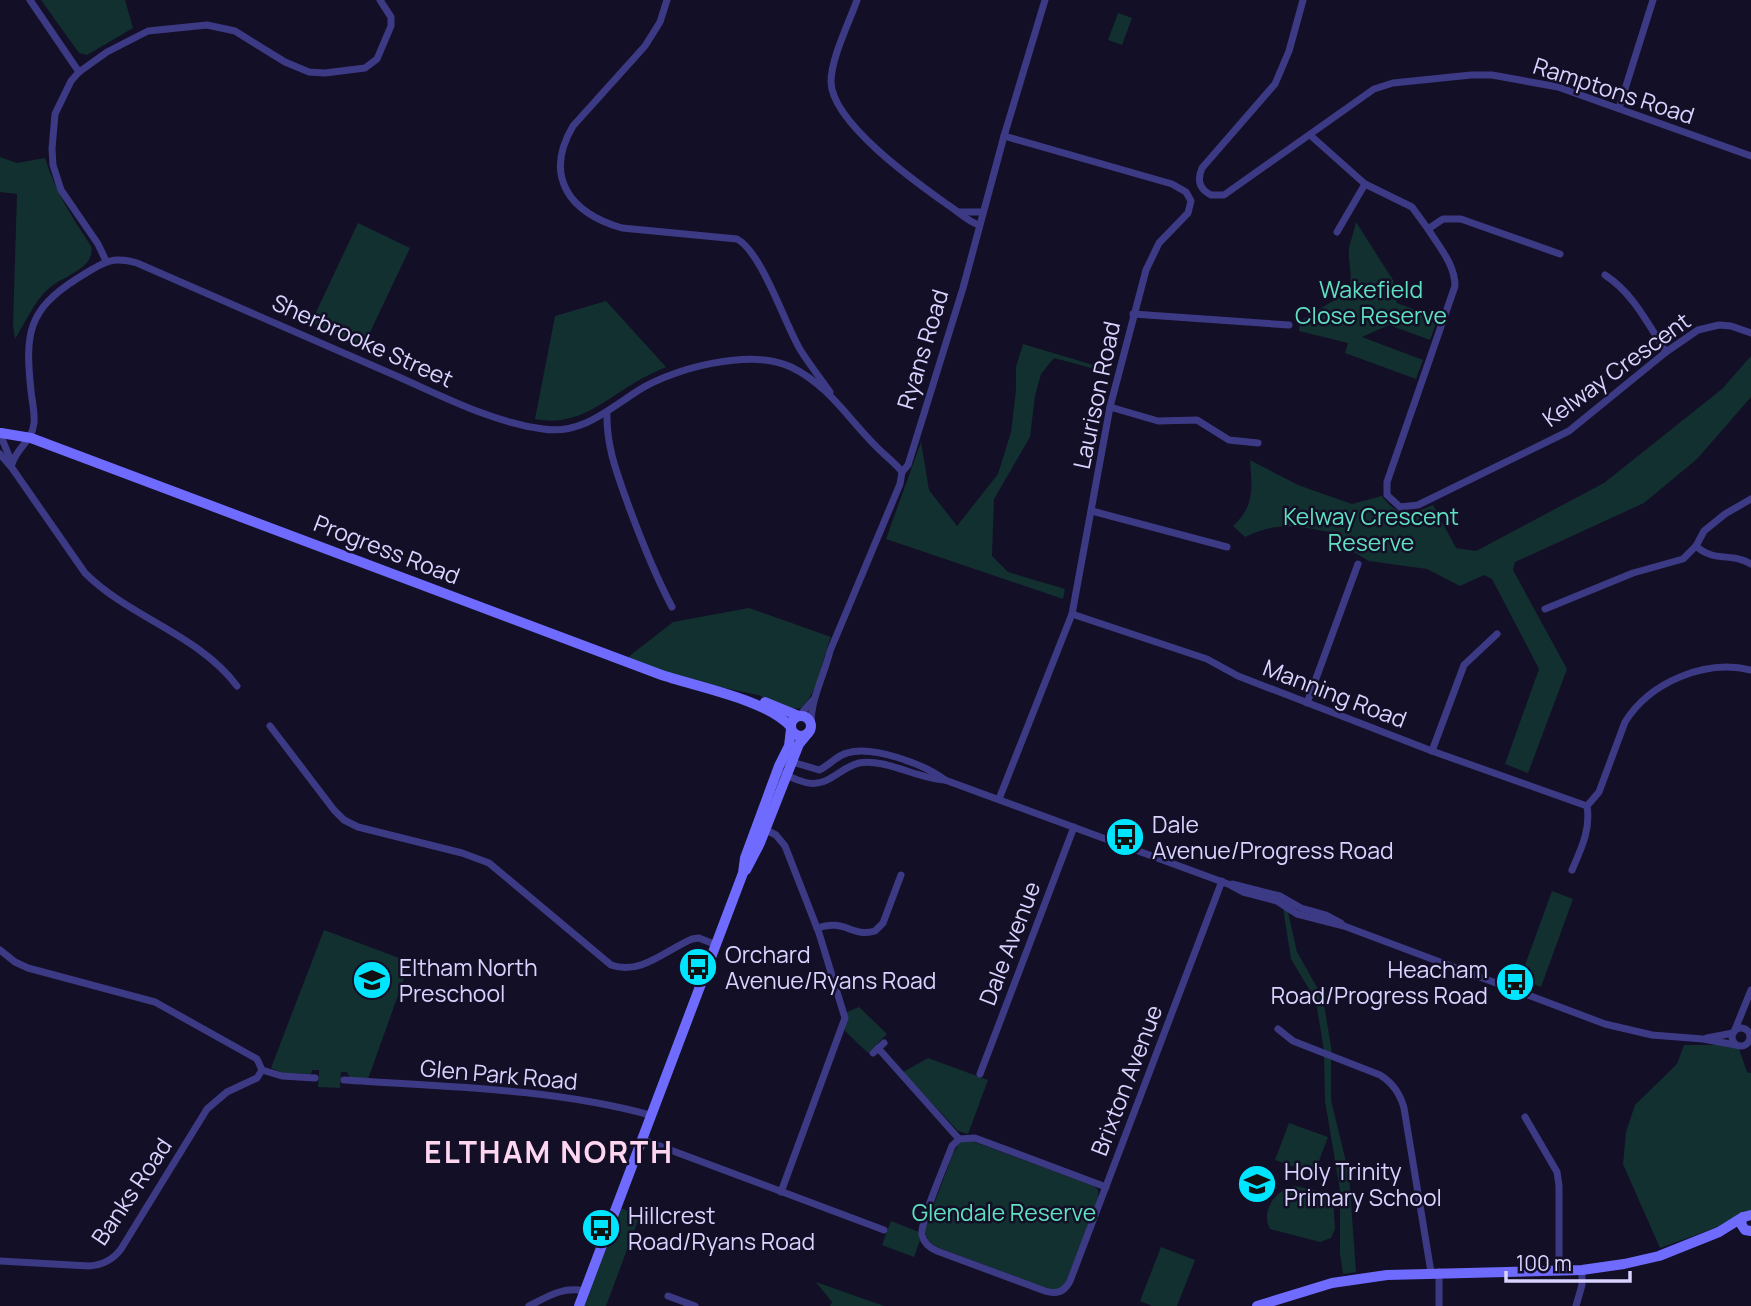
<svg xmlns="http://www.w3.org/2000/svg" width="1751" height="1306" font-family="Manrope,sans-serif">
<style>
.green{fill:#12302f}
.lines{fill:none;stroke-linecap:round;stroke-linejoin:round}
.street{stroke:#3d3a85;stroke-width:7}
.secondary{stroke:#6f6bff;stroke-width:10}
.labels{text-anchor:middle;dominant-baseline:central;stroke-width:5;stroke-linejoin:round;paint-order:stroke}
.street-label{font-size:23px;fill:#d9d4ff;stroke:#130f26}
.park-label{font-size:23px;fill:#5fe0c0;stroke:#130f26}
.poi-label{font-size:23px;fill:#d9d4ff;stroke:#130f26;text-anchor:start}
.district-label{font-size:30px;font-weight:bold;letter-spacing:2px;fill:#ffd6f0;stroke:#130f26}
</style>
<rect width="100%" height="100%" fill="#130f26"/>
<!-- green -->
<g class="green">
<polygon points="41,0 125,0 133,28 87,55 79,53"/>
<polygon points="1118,13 1132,18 1122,45 1108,40"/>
<path d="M0 157 17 163 45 158C55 191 72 217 91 246 96 269 62 276 48 289 34 302 25 323 15 339L13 324 17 194 0 192Z"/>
<path d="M1356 222 1393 280 1397 303 1438 318 1430 340 1389 325 1362 337 1423 360 1416 379 1345 353 1348 343 1299 331 1300 321 1346 293C1357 279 1345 260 1350 244 1352 237 1354 230 1356 222Z"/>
<polygon points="358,223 410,248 363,347 311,323"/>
<path d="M606 301 666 367C654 372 642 378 631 385 600 404 575 427 535 419L555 316Z"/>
<polygon points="1023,344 1110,370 1110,373 1054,358 1041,374 1035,396 1030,437 994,499 992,556 1008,572 1065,589 1063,599 886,539 921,442 929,490 957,526 998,474 1011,432 1016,390 1016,367"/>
<path d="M1751 356V397L1697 459 1644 503 1515 562 1513 570 1567 669 1528 773 1505 764 1539 669 1492 579 1484 575 1460 586 1427 569 1369 561 1338 543 1340 534C1304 528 1280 519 1245 537L1233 526C1255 506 1252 488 1250 460L1298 485 1352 504 1382 496C1396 517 1412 515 1433 505L1456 548 1476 551 1604 483 1722 389Z"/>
<path d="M749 608 831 637C821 660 821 689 801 708L791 709 758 695 696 682 627 658 673 622Z"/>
<polygon points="1552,891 1573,899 1541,987 1520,979"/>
<polygon points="1283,908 1288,912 1297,952 1323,998 1332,1053 1324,1050 1317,1008 1312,994 1291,959"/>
<polygon points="324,930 410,962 368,1079 350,1078 347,1072 341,1072 340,1088 318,1087 319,1070 312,1070 311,1074 283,1073 271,1068"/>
<polygon points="859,1007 887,1034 868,1053 845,1031 847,1012"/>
<polygon points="1684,1045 1722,1045 1739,1049 1747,1072 1751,1073 1751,1212 1732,1222 1660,1248 1623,1164 1626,1132 1635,1105 1677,1064"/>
<polygon points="1324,1056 1331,1059 1331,1100 1349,1174 1356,1272 1343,1274 1340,1254 1340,1190 1325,1101"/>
<polygon points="928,1058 988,1080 968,1134 958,1131 903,1072"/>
<polygon points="1289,1123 1328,1137 1314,1174 1275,1160"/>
<path d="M972 1141 1094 1186 1098 1190V1199L1065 1284 1059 1289 1051 1290 937 1247C927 1241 925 1237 926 1225L953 1154 960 1142Z"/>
<path d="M1295 1186 1324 1192 1333 1199 1335 1229 1331 1238 1320 1242 1270 1229C1260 1211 1276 1189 1295 1186Z"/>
<polygon points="620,1208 640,1215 606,1306 584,1306"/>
<polygon points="891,1221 919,1232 920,1240 914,1257 882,1245"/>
<polygon points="1161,1247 1195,1260 1177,1306 1152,1306 1140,1301"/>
<polygon points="816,1282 884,1306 830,1306 832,1302"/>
</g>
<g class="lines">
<!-- street -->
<g class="street">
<polyline points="30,0 79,72"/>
<path d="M667 0 660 22 645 46 573 126C543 177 570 213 622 228L737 239C762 252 785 325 801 351 810 365 820 378 830 392"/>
<path d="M857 0C849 23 831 58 831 82 832 123 917 183 948 205 959 212 967 221 979 225"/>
<path d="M1303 0 1289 51 1275 84 1202 168C1197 180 1199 189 1211 195H1224L1374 89 1393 83 1471 75H1492L1558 87 1751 156"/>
<polyline points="1619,108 1653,0"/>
<polyline points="1310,135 1365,184 1412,207 1428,229 1443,219 1461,219 1560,254"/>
<polyline points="959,212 983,212"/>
<path d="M1428 229C1439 247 1455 264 1455 286L1387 482V495L1400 507 1418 505 1569 431 1666 352 1698 330 1719 325 1731 326 1751 333"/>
<polyline points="1337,232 1365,184"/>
<polyline points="106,261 98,244 61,190 53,165 52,149 55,114 71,81 79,72 107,52 148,31 207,25 235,31 285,62 309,72 325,73 365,68 377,59 391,26 391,17 380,0"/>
<path d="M1605 275C1633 293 1648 324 1666 352"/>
<polyline points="1133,314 1289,325"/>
<polyline points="1110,407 1158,421 1197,420 1229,440 1258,443"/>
<path d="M607 413C606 447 618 476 629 507 642 542 655 575 672 607"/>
<polyline points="0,434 12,463"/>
<path d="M0 454 12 468 85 573C130 618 198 634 237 686"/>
<path d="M12 464C17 447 32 442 34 423 35 413 32 401 31 391 25 334 27 310 78 278 101 264 110 255 137 263 220 299 303 335 385 371 437 393 486 421 543 429 582 435 609 409 639 390 674 368 751 348 791 367 831 386 852 425 883 453 890 460 896 464 902 472"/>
<polyline points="1092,511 1227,547"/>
<path d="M1696 546C1714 563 1732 552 1751 564"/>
<polyline points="1545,609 1633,573 1683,559 1696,546 1704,531 1725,514 1751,499"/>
<polyline points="1072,614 1207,659 1238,676 1432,751 1587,806"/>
<polyline points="1307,703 1358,564"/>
<polyline points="799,716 813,700"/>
<path d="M811 724C811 698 824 676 830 651L900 484 902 472 908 465 963 288 1004 136 1045 0"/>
<path d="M270 726 334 810 344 820 358 827 462 853 489 863 611 965C640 976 666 950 692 939L699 938 714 944"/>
<polyline points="1432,751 1464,665 1497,634"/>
<path d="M788 763 792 762 819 770C830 765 836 756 847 753 872 745 924 764 945 780L1228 884 1243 892 1277 901 1297 914 1344 926 1605 1024 1652 1035 1703 1039 1736 1045"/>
<path d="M785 773C790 778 797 780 804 782 828 789 838 768 859 763 885 758 918 779 945 780"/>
<polyline points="999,799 1072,614 1110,407 1146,270 1159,243 1188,213 1191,201 1186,192 1172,184 1004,136"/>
<polyline points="764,829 776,835 785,846 819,933 845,1018 781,1192"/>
<path d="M1572 870C1581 849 1591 829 1587 806L1599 792 1625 722C1650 682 1705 659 1751 670"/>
<polyline points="1232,884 1280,896 1301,908 1326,915 1341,923"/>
<path d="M817 928C845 918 852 938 875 931L883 923 901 875"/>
<polyline points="0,950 15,962 28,968 155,1002 257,1059 262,1070"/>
<circle cx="1741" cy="1037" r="9"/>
<path d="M1278 1029 1293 1041 1380 1075C1393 1083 1400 1093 1404 1108L1431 1272"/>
<polyline points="1734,1032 1751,990"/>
<polyline points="1707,1038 1733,1033"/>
<polyline points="878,1048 959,1139"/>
<polyline points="873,1053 884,1043"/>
<polyline points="262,1070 282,1076 315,1078"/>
<polyline points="980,1074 1074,827"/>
<path d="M344 1080C446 1087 550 1088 650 1115"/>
<polyline points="1525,1117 1557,1172 1559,1186 1559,1271"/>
<polyline points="641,1139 884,1230"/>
<path d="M959 1139 952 1146C946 1163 920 1221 922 1235 924 1244 930 1248 937 1251L1045 1291C1057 1295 1065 1291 1070 1281L1222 881"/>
<polyline points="959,1139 975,1138 1106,1187"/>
<path d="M0 1261 89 1266C103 1265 113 1260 121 1249L207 1109 227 1092 257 1078 262 1070"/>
<polyline points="1439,1272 1439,1306"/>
<polyline points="668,1296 695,1306"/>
<path d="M529 1306C547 1297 563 1286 584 1291"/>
<polyline points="1576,1306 1582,1285 1582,1270"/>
</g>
<!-- secondary -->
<g class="secondary">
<path d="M1 433 31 438 659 674C696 687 766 699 791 727"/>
<polyline points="765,702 799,716"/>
<circle cx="801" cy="726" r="10"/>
<polyline points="746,870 760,843 799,744 808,733"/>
<polyline points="1751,1215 1743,1217 1741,1224 1745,1230 1751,1231"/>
<polyline points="579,1306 743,873 745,858 779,766 789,746 791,729"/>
<polyline points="1257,1306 1332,1283 1387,1275 1582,1270 1624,1264 1659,1256 1719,1232 1743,1217"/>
</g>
</g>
<!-- icons -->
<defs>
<g id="bus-disc" transform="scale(2.0125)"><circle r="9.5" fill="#00e5ff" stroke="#130f26"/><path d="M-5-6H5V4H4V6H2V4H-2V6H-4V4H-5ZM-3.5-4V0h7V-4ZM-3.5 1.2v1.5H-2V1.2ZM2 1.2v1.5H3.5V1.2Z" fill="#111"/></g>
<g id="school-disc" transform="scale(2.0125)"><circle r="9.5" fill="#00e5ff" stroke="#130f26"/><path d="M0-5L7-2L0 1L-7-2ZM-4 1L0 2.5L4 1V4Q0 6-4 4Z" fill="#111"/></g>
</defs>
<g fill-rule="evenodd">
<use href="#bus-disc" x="1125" y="837"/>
<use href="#bus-disc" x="698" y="967"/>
<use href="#school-disc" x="372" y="980"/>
<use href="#bus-disc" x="1515" y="982"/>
<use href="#school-disc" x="1257" y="1184"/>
<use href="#bus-disc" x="601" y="1228"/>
</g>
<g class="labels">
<!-- street labels -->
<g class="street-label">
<text transform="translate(1614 90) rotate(18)">Ramptons Road</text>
<text transform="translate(363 340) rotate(24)">Sherbrooke Street</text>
<text transform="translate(922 349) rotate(-73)">Ryans Road</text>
<text transform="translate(1616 369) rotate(-36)">Kelway Crescent</text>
<text transform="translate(1096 395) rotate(-78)">Laurison Road</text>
<text transform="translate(387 549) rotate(21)">Progress Road</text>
<text transform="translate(1335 693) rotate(21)">Manning Road</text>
<text transform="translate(1009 943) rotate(-69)">Dale Avenue</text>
<text transform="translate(499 1074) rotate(5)">Glen Park Road</text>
<text transform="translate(1126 1080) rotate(-69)">Brixton Avenue</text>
<text transform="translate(131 1191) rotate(-56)">Banks Road</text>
</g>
<!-- park labels -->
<g class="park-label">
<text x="1371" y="289">Wakefield<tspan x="1371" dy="26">Close Reserve</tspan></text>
<text x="1371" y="516">Kelway Crescent<tspan x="1371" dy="26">Reserve</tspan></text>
<text x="1004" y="1212">Glendale Reserve</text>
</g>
<!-- poi labels -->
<g class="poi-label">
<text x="1152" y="824">Dale<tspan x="1152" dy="26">Avenue/Progress Road</tspan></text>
<text x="725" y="954">Orchard<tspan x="725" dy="26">Avenue/Ryans Road</tspan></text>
<text x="399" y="967">Eltham North<tspan x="399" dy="26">Preschool</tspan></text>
<text x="1488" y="969" text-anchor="end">Heacham<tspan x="1488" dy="26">Road/Progress Road</tspan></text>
<text x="1284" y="1171">Holy Trinity<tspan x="1284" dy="26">Primary School</tspan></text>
<text x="628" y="1215">Hillcrest<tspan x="628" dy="26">Road/Ryans Road</tspan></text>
</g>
<!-- district labels -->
<g class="district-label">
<text x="549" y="1151">ELTHAM NORTH</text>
</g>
</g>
<!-- scale -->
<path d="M1506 1271v10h124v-10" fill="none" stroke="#d9d4ff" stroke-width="3.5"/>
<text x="1516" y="1271" font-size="21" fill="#d9d4ff" stroke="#130f26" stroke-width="5" paint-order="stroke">100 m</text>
</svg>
